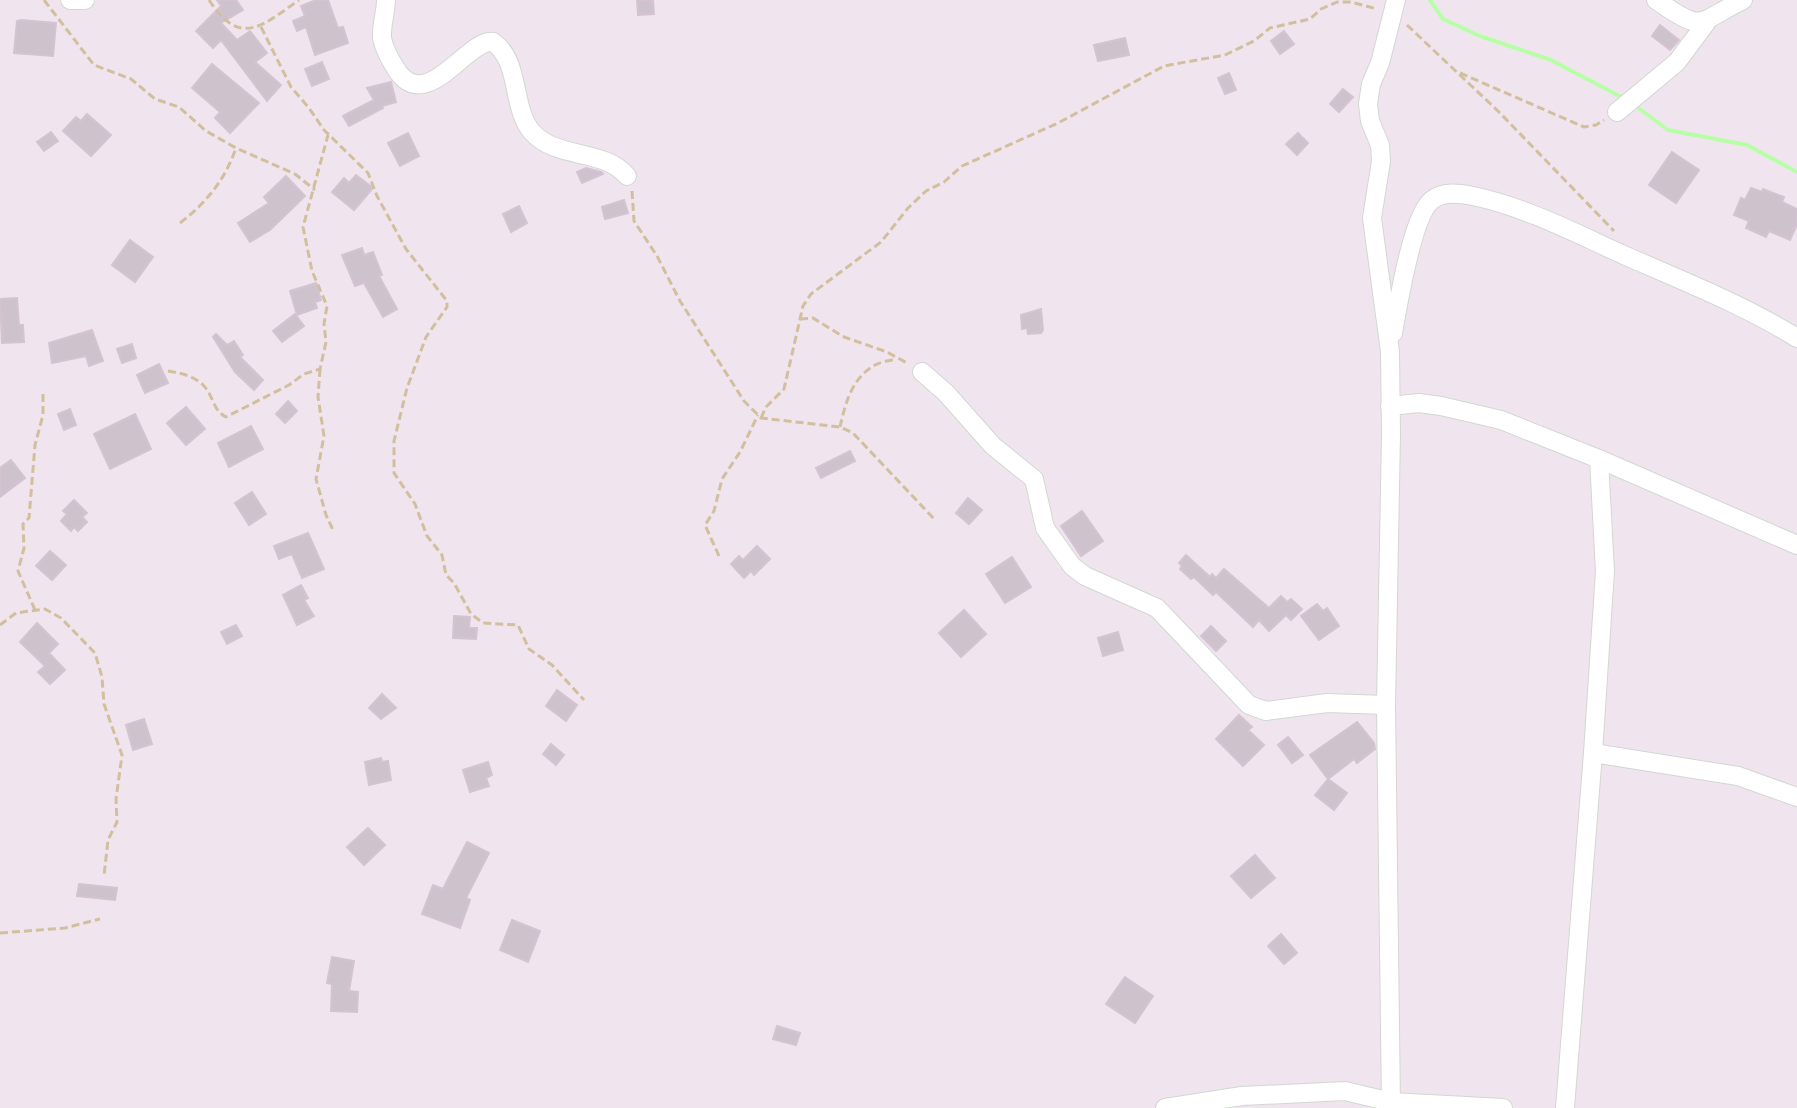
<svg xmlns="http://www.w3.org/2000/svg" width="1797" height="1108" font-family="'Fira Sans',sans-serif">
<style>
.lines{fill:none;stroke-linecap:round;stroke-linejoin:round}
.stream{stroke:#b7ffa6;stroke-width:4}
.building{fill:#cec3cd;stroke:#d5c3d4;stroke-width:2}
.minor-casing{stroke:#d1d8d1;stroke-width:20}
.path{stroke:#d1bf9e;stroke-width:3;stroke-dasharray:8 4;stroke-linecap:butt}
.minor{stroke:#fff;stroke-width:18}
</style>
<rect width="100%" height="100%" fill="#f0e5ee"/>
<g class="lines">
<!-- stream -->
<g class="stream">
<polyline points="1430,0 1443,19 1480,36 1551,60 1625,99"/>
<polyline points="1633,104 1668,130 1747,145 1797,172"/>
</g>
</g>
<!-- building -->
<g class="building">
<polygon points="217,0 236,0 243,10 221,23 237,40 250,31 267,53 255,62 281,85 267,101 221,40 213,48 196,31 221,6"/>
<polygon points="316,0 328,0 338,28 343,27 348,43 315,55 306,27 297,31 293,21 305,16 301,6"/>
<polygon points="637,0 653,0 654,14 638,15"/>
<polygon points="21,20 56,23 53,56 14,53 17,21"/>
<polygon points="1660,25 1679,40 1670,50 1652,36"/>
<polygon points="1284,31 1294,44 1280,54 1271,41"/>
<polygon points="1125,38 1129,55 1098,61 1094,45"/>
<polygon points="322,62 329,79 312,86 305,69"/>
<polygon points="212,64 259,103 230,133 215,118 220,112 192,88"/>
<polygon points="1229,73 1236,90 1225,94 1218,78"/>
<polygon points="391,82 396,102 382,106 383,108 349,126 343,116 374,100 367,88"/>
<polygon points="1343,89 1353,97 1339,112 1330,104"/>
<polygon points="87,114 111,135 91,156 63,131 76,117 81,121"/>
<polygon points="51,132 58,141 44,151 37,142"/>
<polygon points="408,133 419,156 400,166 388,143"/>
<polygon points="1298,133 1308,143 1297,155 1286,144"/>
<polygon points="1672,152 1699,170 1676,203 1649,185"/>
<polygon points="586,168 601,172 603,174 582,183 577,172"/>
<polygon points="356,175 373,188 354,210 332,192 344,178 349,183"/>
<polygon points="286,176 305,196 270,230 250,242 238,223 269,203 264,197"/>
<polygon points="1751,188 1762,192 1763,189 1784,197 1782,202 1797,209 1797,225 1790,240 1769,231 1766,237 1746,228 1749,221 1734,215 1741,198 1745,200"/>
<polygon points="624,200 628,213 605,219 602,207"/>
<polygon points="519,206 527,223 511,232 503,214"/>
<polygon points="130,240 153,257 135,282 112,265"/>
<polygon points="362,248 364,255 373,252 382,275 379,276 397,309 383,317 364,283 355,286 342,255"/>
<polygon points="316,283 321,300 315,302 317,308 297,315 290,291"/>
<polygon points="17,298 19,325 23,325 24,342 2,343 0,299"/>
<polygon points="1041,309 1043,330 1041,333 1028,334 1027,328 1022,329 1021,315"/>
<polygon points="295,314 304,326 282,342 273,331"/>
<polygon points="92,330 103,361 89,366 86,356 52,363 49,343"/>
<polygon points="216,334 227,345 234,341 243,355 240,357 263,380 254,390 235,372 213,337"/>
<polygon points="132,344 136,358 122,363 117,349"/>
<polygon points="159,364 168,383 145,393 137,375"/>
<polygon points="288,401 297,411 285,423 276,414"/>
<polygon points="186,407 205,429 186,445 167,423"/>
<polygon points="70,409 76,425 64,430 58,414"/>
<polygon points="135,414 151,449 110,469 94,434"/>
<polygon points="251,426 263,449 229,467 218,443"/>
<polygon points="850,451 855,461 821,478 816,468"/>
<polygon points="11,460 25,478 0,497 0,468"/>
<polygon points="252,492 266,514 249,525 235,503"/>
<polygon points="968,498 982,510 969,524 956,513"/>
<polygon points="74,500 87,513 82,517 87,522 78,531 74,527 71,531 61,521 67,514 63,511"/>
<polygon points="1082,511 1103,541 1081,556 1061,526"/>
<polygon points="308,533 324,569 302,578 292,554 279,559 274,546"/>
<polygon points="757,546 770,559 754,575 751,571 744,578 731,564 739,556 743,560"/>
<polygon points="50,551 66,565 52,580 36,566"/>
<polygon points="1186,555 1210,577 1212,574 1216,578 1224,569 1269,608 1281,596 1287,602 1291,599 1302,609 1291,620 1286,615 1269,631 1259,620 1253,627 1216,592 1213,595 1194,577 1191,579 1180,569 1182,566 1179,563"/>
<polygon points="1012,557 1031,587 1005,603 986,574"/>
<polygon points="301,585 308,598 304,600 314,616 297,625 283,595"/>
<polygon points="1317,604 1323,611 1327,608 1339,626 1319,640 1301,616"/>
<polygon points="964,610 986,634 961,657 939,633"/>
<polygon points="454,616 470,617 469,628 477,628 476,639 453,638"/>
<polygon points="37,623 58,644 49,653 65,670 50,684 38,672 45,666 20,642"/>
<polygon points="236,625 242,636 227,644 221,632"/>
<polygon points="1211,626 1226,641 1216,651 1201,636"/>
<polygon points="1118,632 1123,650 1103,656 1098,638"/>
<polygon points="557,690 577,705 566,721 546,706"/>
<polygon points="382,694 396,708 381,719 369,708"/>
<polygon points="1239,715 1252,727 1248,730 1264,745 1243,766 1216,739"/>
<polygon points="144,719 152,744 133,750 126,725"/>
<polygon points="1357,722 1374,743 1375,749 1357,763 1354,759 1328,779 1310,755"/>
<polygon points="1288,737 1303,755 1292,763 1278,745"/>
<polygon points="551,744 564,755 556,765 543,754"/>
<polygon points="381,758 382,762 388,761 391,780 369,785 365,762"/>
<polygon points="488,762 492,775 486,778 489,786 470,792 463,770"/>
<polygon points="1328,779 1347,793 1334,810 1315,795"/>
<polygon points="368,828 385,845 364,865 347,847"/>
<polygon points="467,842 489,853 466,898 470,900 460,928 422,914 433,885 443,889"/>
<polygon points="1255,855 1275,878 1251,898 1231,876"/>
<polygon points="79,884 117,888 115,900 77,896"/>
<polygon points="512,920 540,931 528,962 500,950"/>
<polygon points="1281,934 1297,953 1284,964 1268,946"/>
<polygon points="332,957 354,961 349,991 358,992 357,1012 331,1011 332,984 327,983"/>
<polygon points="1125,977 1153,996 1135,1023 1106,1004"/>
<polygon points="777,1026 800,1033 796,1045 773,1039"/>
</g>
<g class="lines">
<!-- minor casing -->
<g class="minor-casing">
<g id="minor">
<polyline points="70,0 85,0"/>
<path d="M386 0C386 12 381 26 382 38 384 49 392 63 398 72 428 113 468 38 493 42 521 61 511 108 532 132 557 160 603 148 627 176"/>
<path d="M1656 0C1705 34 1696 23 1743 0"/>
<polyline points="1617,112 1677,62 1706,23"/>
<path d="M1393 333C1398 306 1412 215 1432 200 1443 191 1459 193 1473 196 1526 207 1577 234 1626 256 1681 280 1746 306 1797 338"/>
<polyline points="922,372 946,393 993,446 1034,479 1045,528 1072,566 1085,576 1157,608 1249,705 1266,711 1327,703 1386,705"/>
<polyline points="1390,406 1419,403 1441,406 1501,420 1599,459 1797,545"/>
<polyline points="1593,753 1738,776 1797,797"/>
<polyline points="1165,1108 1242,1096 1345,1091 1391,1102 1503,1108"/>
<polyline points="1391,1108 1386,705 1391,434 1390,352 1372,218 1381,161 1380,145 1370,121 1368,104 1371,84 1380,63 1396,0"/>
<polyline points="1565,1108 1593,753 1605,571 1599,459"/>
</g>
</g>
<!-- path -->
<g class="path">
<polyline points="44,0 94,65 131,79 155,99 179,107 206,131 236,148 295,174 315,190"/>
<path d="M209 0C240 48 262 26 299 0"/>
<polyline points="1407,25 1499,112 1614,231"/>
<polyline points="261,27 291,87 309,108 324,130 368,173 377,196 406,249 447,301 447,307 426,337 407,388 394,441 394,473 415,504 427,536 442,555 446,575 454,583 471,614 483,623 518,625 529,649 552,665 584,700"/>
<polyline points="1460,73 1584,127 1596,125 1604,120"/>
<polyline points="632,191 634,221 657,256 680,301 744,401 761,418 840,427 853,433 936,521"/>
<path d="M180 223C206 203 225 180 236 148"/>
<polyline points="800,319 813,318 844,337 887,352 909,364"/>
<polyline points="320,369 318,397 324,436 316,479 326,515 333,530"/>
<path d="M168 371C180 373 195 376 204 386 213 395 213 411 226 417L289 385 304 374 320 369 326 342 324 324 327 306 312 271 303 227 328 135"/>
<polyline points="761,418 766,407 784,389 803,306 811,294 881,242 908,208 926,191 944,182 962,166 1058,123 1164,66 1225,55 1254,41 1270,28 1310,19 1321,9 1337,2 1351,2 1377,9"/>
<path d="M840 427C845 405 851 380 872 367 878 362 889 361 896 359"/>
<polyline points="719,556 705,525 714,511 722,479 740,452 758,415"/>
<polyline points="35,610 18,571 24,548 23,524 29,518 35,445 43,415 43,392"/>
<polyline points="0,625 16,613 45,609 61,618 95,653 102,677 104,704 122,755 116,799 117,822 108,840 104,876"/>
<polyline points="0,933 65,928 100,919"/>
</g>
<!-- minor -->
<use href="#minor" class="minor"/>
</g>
</svg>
